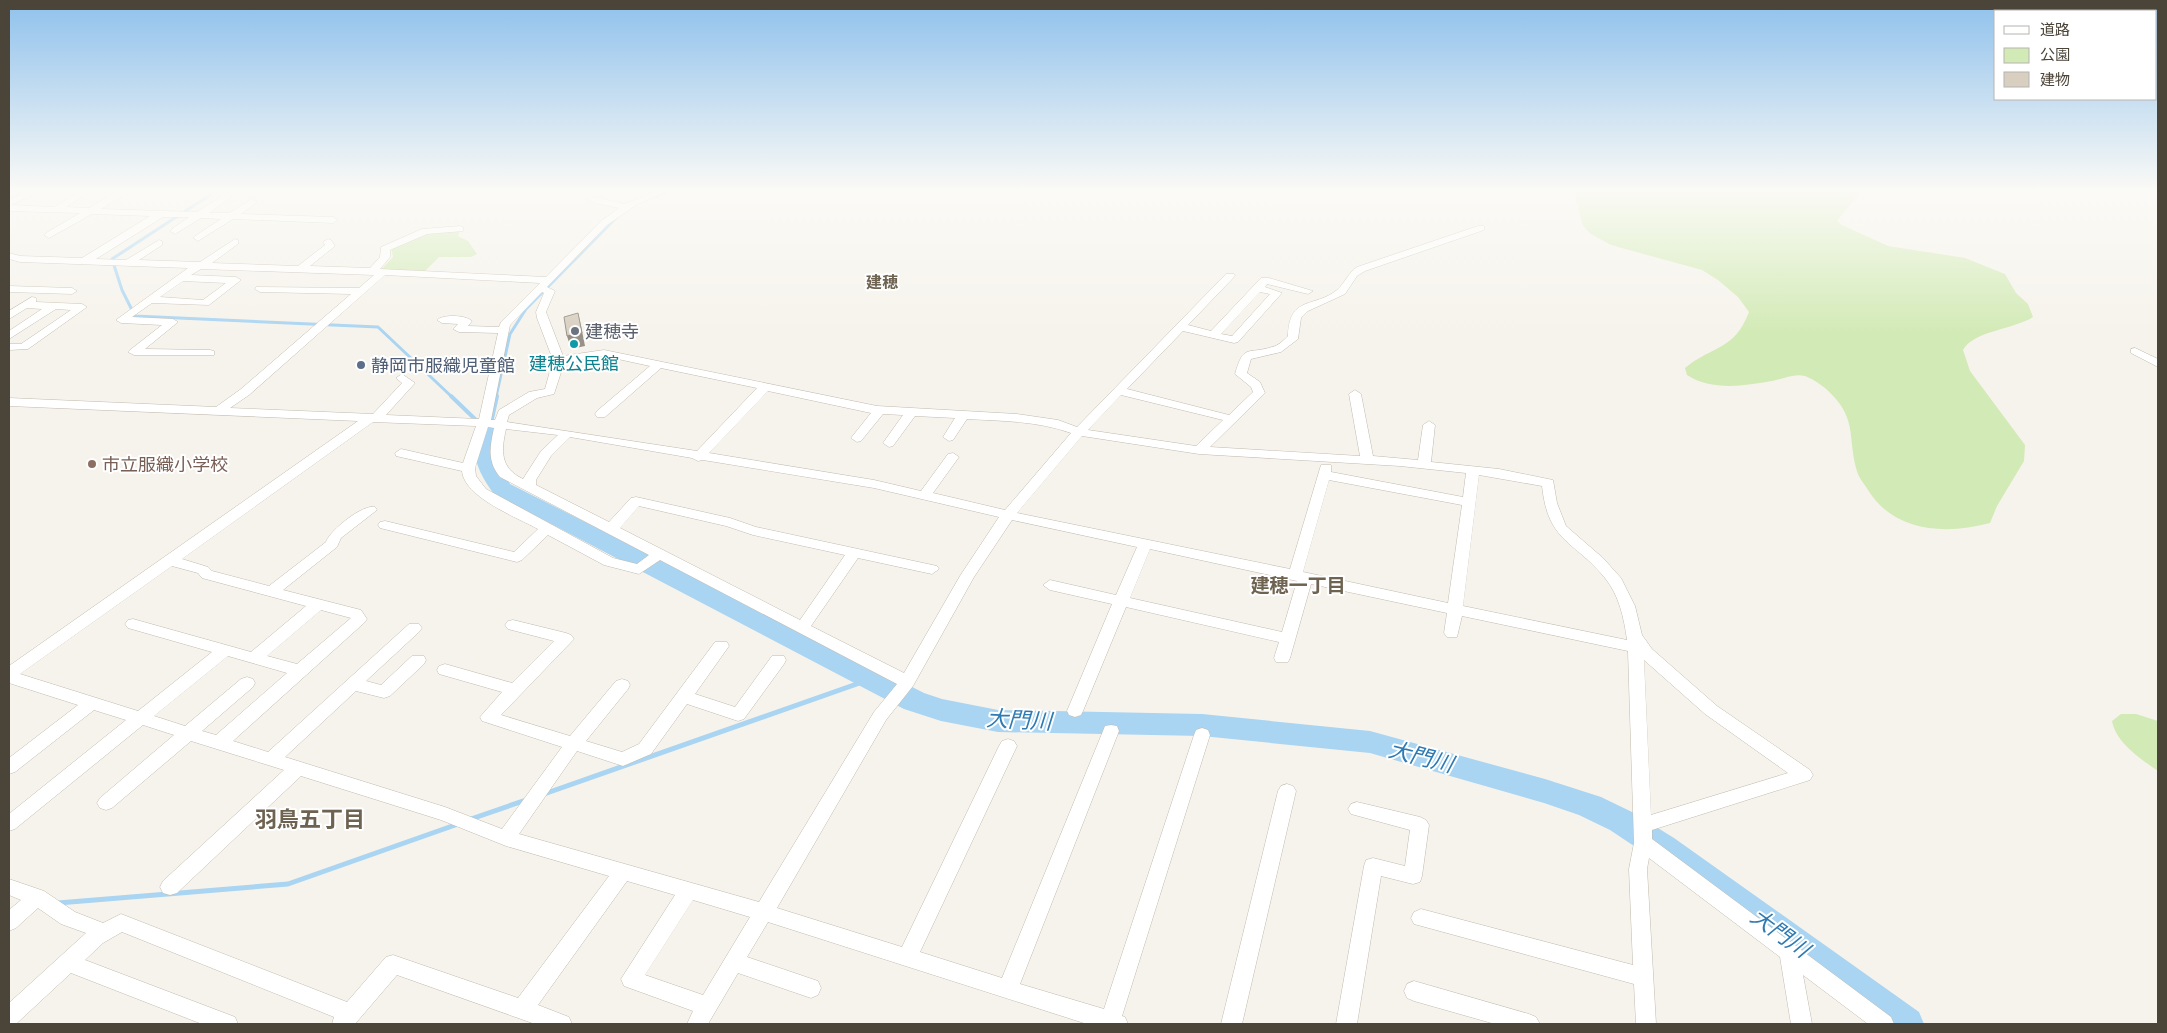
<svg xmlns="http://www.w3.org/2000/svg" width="2167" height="1033" font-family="'DejaVu Sans','Noto Sans JP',sans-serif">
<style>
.green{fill:#d2eab5}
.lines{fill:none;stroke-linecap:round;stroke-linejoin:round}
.stream-far2{stroke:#a9d4f2;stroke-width:3}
.stream-far1{stroke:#a9d4f2;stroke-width:4}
.stream{stroke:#a9d4f2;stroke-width:5}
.river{fill:#a9d4f2;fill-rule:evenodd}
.minor-casing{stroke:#c2bbae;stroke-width:1}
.minor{fill:#fff;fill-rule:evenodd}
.shaded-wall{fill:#979187}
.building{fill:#d8cfc1;stroke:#979187}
.worship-dot{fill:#6b7280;stroke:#fff;stroke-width:2}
.culture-dot{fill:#0f9aa8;stroke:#fff;stroke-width:2}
.service-dot{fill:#5c6f8a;stroke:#fff;stroke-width:2}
.education-dot{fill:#8d6e63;stroke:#fff;stroke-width:2}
.labels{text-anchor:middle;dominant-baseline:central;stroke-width:4;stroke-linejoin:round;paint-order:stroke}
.far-quarter-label{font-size:16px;font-weight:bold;fill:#6e6250;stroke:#fff}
.worship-label{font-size:18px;fill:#5b616d;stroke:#fff;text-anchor:start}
.culture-label{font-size:18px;fill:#0d838f;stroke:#fff}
.service-label{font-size:18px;fill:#4e5e75;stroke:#fff;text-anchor:start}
.education-label{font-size:18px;fill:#785e54;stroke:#fff;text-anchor:start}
.neighbourhood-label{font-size:19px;font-weight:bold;fill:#6e6250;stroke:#fff}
.near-water-label{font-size:22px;font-style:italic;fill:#2e7ab2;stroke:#fff}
.near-neighbourhood-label{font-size:22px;font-weight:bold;fill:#6e6250;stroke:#fff}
</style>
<rect width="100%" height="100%" fill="#f6f3ec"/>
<!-- green -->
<g class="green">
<path d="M1574 190H1862L1837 221 1842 225 1888 246 1965 258 2005 274 2016 293 2028 304 2033 317C2015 329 1973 331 1963 350L1970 371 2025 445 2024 461 1997 506 1990 523C1945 535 1894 532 1868 490 1865 485 1860 479 1858 474 1846 437 1860 419 1825 388 1820 384 1811 378 1805 376 1794 373 1783 379 1772 381 1744 386 1711 391 1687 375L1685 368C1713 345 1734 351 1749 312L1738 297 1718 280 1702 270 1611 245 1591 234 1583 226Z"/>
<polygon points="460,230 458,236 468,241 477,254 471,257 439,257 424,272 380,271 393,257 391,247 427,232"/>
<path d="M2121 714H2136L2158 721V771C2141 759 2116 743 2112 721Z"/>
</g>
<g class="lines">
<!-- stream-far2 -->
<g class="stream-far2">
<polyline points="216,191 112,259 122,290 135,316 378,327 452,397"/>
<polyline points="653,197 672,190"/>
<polyline points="496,397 510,334 526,309 617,217"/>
</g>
<!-- stream-far1 -->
<g class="stream-far1">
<polyline points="451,396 476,420"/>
<polyline points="489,432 497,396"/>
</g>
<!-- stream -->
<g class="stream">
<polyline points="544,794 871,679"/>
<polyline points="471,819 526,800"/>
<polyline points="58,903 288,884 458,824"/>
</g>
<!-- river -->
<path class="river" d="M489 426 497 427 500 432 498 463 510 484 924 693 942 699 998 710 1202 714 1370 731 1545 779 1601 797 1632 812 1674 838 1919 1012 1924 1024H1877L1652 858 1610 830 1579 815 1544 803 1370 753 1202 736 998 732 941 721 904 709 494 494C480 475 466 450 481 427Z"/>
<!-- minor casing -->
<g class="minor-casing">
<g id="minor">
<path d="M30 190H42L11 205 54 207 82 190H93L66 207 89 208 120 190H131L101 209 197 212 227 193 232 196 230 198 209 213H229L252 199 257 202 255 204 241 214 333 217 338 220 333 223 233 219 198 241 193 238 195 236 221 219 201 218 175 234 170 231 172 229 189 217H163L96 259 126 260 159 240 162 241V245L139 260 200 262 235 239 238 240V244L212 263 298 266 325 245 323 242 328 239 331 240 335 246 310 266 370 268 380 257 381 247 422 229 460 226 463 227V231L427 234 390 250V257L380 269 546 277 601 221 619 208 594 203 588 198 590 196 625 204 658 190H670L636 205 607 225 547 287 555 291 546 312 563 356 604 350 877 406 1017 414 1058 420 1077 427 1226 274H1234L1235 276 1188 325 1211 331 1261 278H1269L1313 291 1308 294 1267 284 1265 287 1282 293 1238 342 1234 343 1183 331 1127 389 1229 415 1253 392 1251 387 1235 374C1244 343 1247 355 1272 347 1278 346 1284 340 1288 336 1289 295 1315 308 1337 290 1345 283 1348 273 1357 267L1478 226H1484V230L1365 271 1357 276 1345 294 1308 311 1301 318 1298 339 1281 352 1251 359 1247 373 1260 382 1265 393 1210 447 1360 456 1349 394 1355 390 1361 394 1373 456 1418 460 1423 425 1429 421 1435 425 1431 462 1499 469 1553 480 1557 503 1566 526 1603 558 1621 578 1635 606 1642 635 1652 649 1717 706 1810 770 1813 775 1810 780 1652 830V839L1891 1017 1894 1024H1868L1803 975 1812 1024H1791L1780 957 1649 858 1647 869 1656 1024H1636L1634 984 1414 924 1411 918 1414 912 1421 909 1633 965 1629 869 1634 843 1628 651 1462 616 1457 637H1447L1444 633 1447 613 1311 584 1290 658 1288 662H1276L1274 658 1279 642 1126 607 1083 711 1081 715 1075 717 1069 715 1067 711 1112 604 1050 590 1043 585 1050 580 1116 595 1137 547 1012 520 974 577 913 686 886 720 777 908 902 947 999 746 1002 741 1008 739 1014 741 1017 746 920 952 1002 978 1103 731 1105 726 1111 725 1117 726 1119 731 1020 984 1104 1009 1194 735 1196 730 1202 728 1208 730 1210 735 1122 1016 1125 1017 1128 1024H1087L768 922 747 957 818 981 821 988 818 995 811 998 738 973 708 1024H687L693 1011 624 986 621 979 675 895 627 881 538 1005 569 1017 572 1024H535L397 975 355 1024H332L334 1017 122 932 103 943 85 960 235 1017 238 1024H202L71 973 16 1024H9V1003L86 933 61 924 38 908 16 928 9 931V910L21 900 9 895V879L44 891 75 912 103 923 121 914 347 1002 386 957 393 955 518 998 609 876 506 846 441 820 301 776 177 893 170 895 163 893 160 887 163 881 284 770 191 741 112 808 106 810 100 808 97 803 100 798 174 735 143 725 15 829 9 831V814L126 720 94 710 15 772 9 774V758L78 705 9 683V666L358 421 9 406V398L216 407 241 389 351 294 260 292 255 289 256 287 359 288 374 275 201 269 191 275 236 277 241 280 209 305 152 303 132 317 173 319 178 322 145 349 210 350 214 351V355H134L128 352 130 350 162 325 121 323 116 320 188 268 20 262 9 259V253L20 256 82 258 150 216 92 214 49 238 44 235 46 233 80 213 9 211V200ZM385 275 540 283 501 322 499 327 468 326 472 321C466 315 443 314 437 320L442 323 458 324 453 329 459 332 498 333 479 419 386 415 415 383 402 374 396 378 402 383 373 414 230 408 249 395ZM183 281 226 283 203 300 160 297ZM542 292 544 293 536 312 537 318 553 360 545 389 529 392 499 410 495 420H491L510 325ZM1260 292 1270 294 1232 336 1221 334ZM604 356 650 366 597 411 595 414 597 417H605L661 368 757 388 697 451 507 422 509 415 537 398 554 394 564 363ZM768 391 871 413 851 438 857 442 861 441 883 414 903 415 883 443 889 447 893 446 915 416 955 418 943 437 949 441 953 440 967 419C1002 421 1038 421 1071 433L1005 510 933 493 959 457 953 453 948 454 921 491 874 480 709 453ZM1121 395 1223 420 1196 446 1088 430ZM373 422 476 426 463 463 401 449 395 453 396 456 462 471C464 497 516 517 538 529L514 552 385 521 380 522 378 525 380 528 517 562 522 560 548 535 604 565 639 574 660 560 897 684 874 712 759 902 519 834 577 751 623 766 651 754 687 704 738 721 744 719 784 664 786 660 784 656H772L735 707 695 694 729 646 727 642H715L639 744 622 752 586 741 628 689 630 685 628 681 622 679 616 681 570 736 501 715 574 639 571 635 566 633 513 620 508 621 505 625 508 629 554 641 512 683 445 664 439 666 437 670 439 674 502 692 480 717 482 721 562 747 502 829 445 807 285 757 356 691 384 698 390 696 424 664 426 660 424 656H412L381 685 366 681 419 632 422 628 419 624H409L268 752 233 741 364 623 367 619 361 610 283 590 337 547 341 538 377 510 375 507C363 504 330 530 326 542L269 586 212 571 208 567 182 559ZM488 427 494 428C490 447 487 461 500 477L649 555 637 564 613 558 486 489 476 476 475 468ZM506 429 558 435 541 451 523 479C500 468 501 451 506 429ZM1082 436 1199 454 1400 466 1466 473 1463 497 1331 472V465H1321L1290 569 1017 513ZM570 437 692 458 698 461 703 460 874 488 999 517 960 576 904 673 811 626 858 558 932 574 939 569 937 566 756 527 730 518 636 497 631 498 609 522 536 485V480L551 456ZM1479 475 1542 486C1548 543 1574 540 1605 578 1619 595 1624 618 1627 640L1463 606ZM1329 480 1462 505 1448 603 1303 572ZM639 506 726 526 753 535 845 555 800 620 620 528ZM1150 549 1297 581 1282 632 1130 598ZM172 566 198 573 202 578 306 606 251 652 133 619 128 620 125 624 128 628 212 652 138 711 20 674ZM321 610 351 618 297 664 267 656ZM228 656 287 673 216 735 202 731 253 687 255 683 253 679 247 677 241 679 185 726 154 716ZM1644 660 1705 714 1788 773 1651 815ZM693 900 750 917 703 995 645 975Z"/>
<polygon points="9,286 72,288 77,291 72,294 9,292"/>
<polygon points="32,297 36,298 36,302 82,304 87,307 28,349 9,350 9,344 21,344 71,310 56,309 9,339 9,331 42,309 27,308 9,319 9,311"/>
<polygon points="2135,348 2158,359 2158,367 2131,353 2131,349"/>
<polygon points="1287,784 1293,786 1296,791 1242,1024 1221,1024 1278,791 1281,786"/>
<polygon points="1357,802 1420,817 1426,820 1429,825 1422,876 1420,882 1413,884 1381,876 1357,1024 1336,1024 1364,866 1366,860 1373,858 1405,866 1410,830 1351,814 1348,809 1351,804"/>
<polygon points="1414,981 1529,1014 1536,1017 1540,1024 1495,1024 1414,1001 1407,998 1404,991 1407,984"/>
</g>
</g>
<!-- minor -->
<use href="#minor" class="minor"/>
</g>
<!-- shaded-wall -->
<polygon class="shaded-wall" points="578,313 581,326 585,346 571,349 567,336"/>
<!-- building -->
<polygon class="building" points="578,313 582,333 567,336 564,317"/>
<!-- sky -->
<linearGradient id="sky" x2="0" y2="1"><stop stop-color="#8fc1ec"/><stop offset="0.57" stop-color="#fbfaf6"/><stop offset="1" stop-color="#fbfaf6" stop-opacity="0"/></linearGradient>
<rect width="2167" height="335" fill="url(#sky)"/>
<!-- markers -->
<circle class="worship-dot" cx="575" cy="331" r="5"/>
<circle class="culture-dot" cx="574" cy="344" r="5"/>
<circle class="service-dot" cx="361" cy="365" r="5"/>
<circle class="education-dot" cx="92" cy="464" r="5"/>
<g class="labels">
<!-- far-quarter labels -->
<g class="far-quarter-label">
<text x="882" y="282">建穂</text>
</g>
<!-- worship labels -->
<g class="worship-label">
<text x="585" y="331">建穂寺</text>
</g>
<!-- culture labels -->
<g class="culture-label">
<text x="574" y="363">建穂公民館</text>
</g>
<!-- service labels -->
<g class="service-label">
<text x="371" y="365">静岡市服織児童館</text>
</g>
<!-- education labels -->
<g class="education-label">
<text x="102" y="464">市立服織小学校</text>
</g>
<!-- neighbourhood labels -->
<g class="neighbourhood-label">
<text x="1298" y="585">建穂一丁目</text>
</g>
<!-- near-water labels -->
<g class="near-water-label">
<text transform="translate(1019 720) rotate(3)">大門川</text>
<text transform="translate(1421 757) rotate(14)">大門川</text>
<text transform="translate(1780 933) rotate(36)">大門川</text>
</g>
<!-- near-neighbourhood labels -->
<g class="near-neighbourhood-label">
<text x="310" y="819">羽鳥五丁目</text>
</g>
</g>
<!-- border -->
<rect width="2167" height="1033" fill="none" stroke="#4b4439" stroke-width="20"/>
<!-- legend -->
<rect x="1994" y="10" width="162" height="90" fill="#ffffff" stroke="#b7b4b0"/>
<rect x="2004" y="26" width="25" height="8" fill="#ffffff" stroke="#b7b4b0"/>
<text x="2040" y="35" font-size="15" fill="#4b4439">道路</text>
<rect x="2004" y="48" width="25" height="15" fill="#d2eab5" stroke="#b7b4b0"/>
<text x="2040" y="60" font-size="15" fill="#4b4439">公園</text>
<rect x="2004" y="72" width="25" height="15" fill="#d8cfc1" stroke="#b7b4b0"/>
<text x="2040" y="85" font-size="15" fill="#4b4439">建物</text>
</svg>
